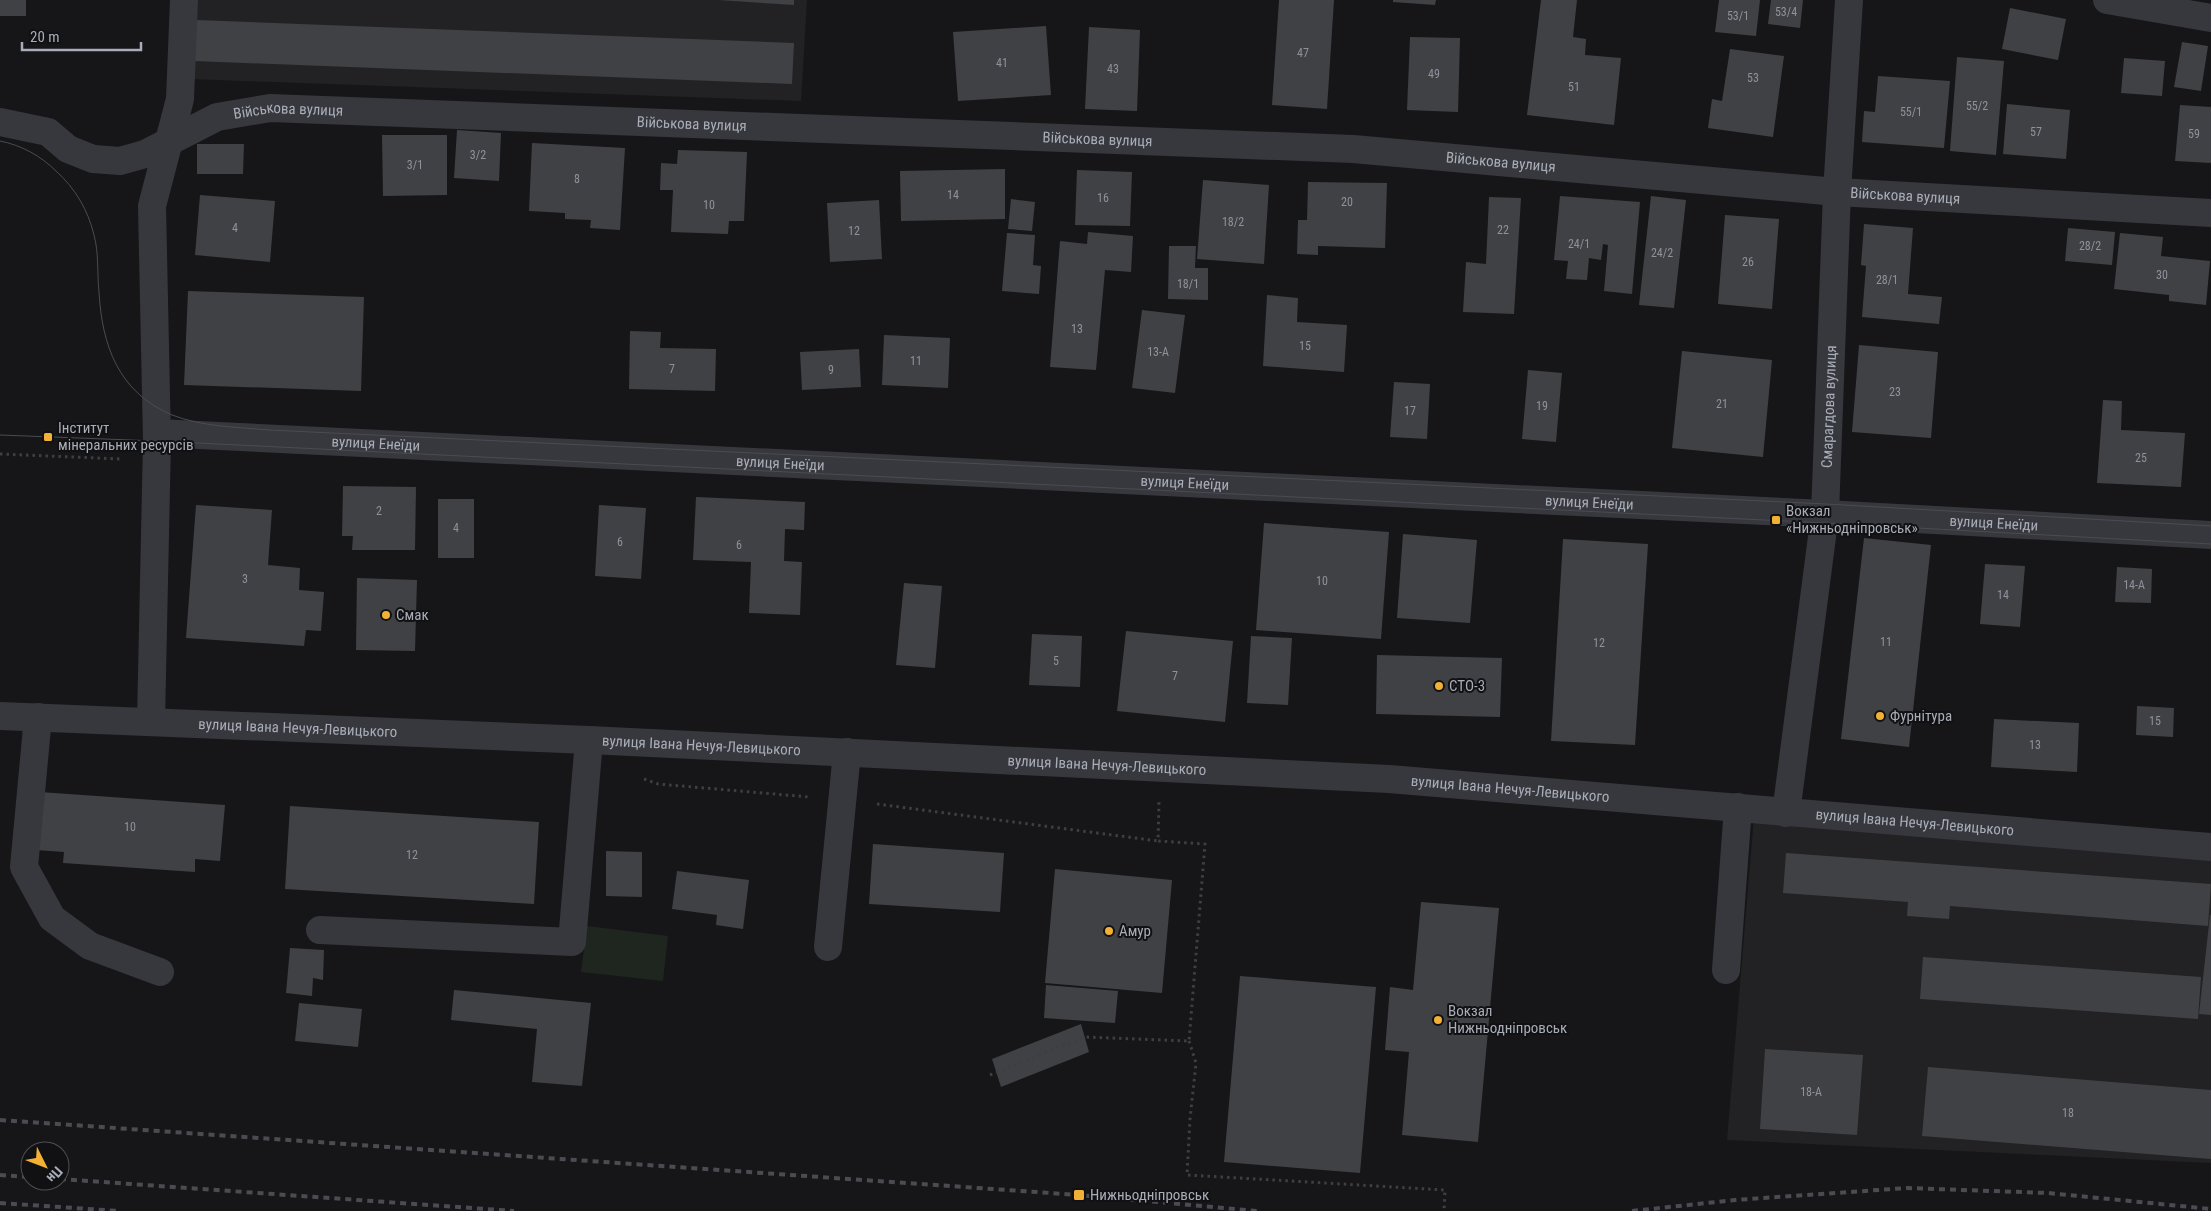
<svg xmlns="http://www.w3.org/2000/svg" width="2211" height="1211" font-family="'Roboto Condensed',sans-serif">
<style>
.built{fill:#222225}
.green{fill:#1e261f}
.building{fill:#404145}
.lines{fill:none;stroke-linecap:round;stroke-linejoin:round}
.path{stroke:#3d3f44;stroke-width:3;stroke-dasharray:2.5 4;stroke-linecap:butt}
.minor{stroke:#37383d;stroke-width:28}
.tram{stroke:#4a4c52;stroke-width:1}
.rail{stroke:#4a4c52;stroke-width:4;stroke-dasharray:6 5;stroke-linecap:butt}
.poi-dot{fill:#f2b134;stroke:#111113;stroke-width:2}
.labels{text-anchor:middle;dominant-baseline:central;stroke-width:4;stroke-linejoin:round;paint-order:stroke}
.number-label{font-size:12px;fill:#8e929b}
.street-label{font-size:15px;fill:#a8adb8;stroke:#111113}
.poi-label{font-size:15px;fill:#a8adb8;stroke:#111113;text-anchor:start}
</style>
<rect width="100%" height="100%" fill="#161618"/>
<!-- built -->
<g class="built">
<polygon points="194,0 807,0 801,101 189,79"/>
<polygon points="1754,817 2211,858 2211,1163 1727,1140"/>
</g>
<!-- green -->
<polygon class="green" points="587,926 668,936 663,981 581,972"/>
<!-- building -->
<g class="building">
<rect x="0" y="0" width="26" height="16"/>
<polygon points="718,0 794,0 794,5"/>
<polygon points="1279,0 1334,0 1327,109 1272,105"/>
<polygon points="1393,0 1436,0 1435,5 1393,2"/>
<polygon points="1541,0 1577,0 1573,37 1586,39 1585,55 1621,58 1614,125 1527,115"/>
<polygon points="1719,0 1760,0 1756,36 1715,32"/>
<polygon points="1771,0 1803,0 1800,28 1768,24"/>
<polygon points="2010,8 2066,19 2058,60 2002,49"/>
<polygon points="196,20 794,43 792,84 194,61"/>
<polygon points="1046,26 1051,95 958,101 953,32"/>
<polygon points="1089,27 1140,30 1137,111 1085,109"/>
<polygon points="1410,37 1460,38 1458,112 1407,110"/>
<polygon points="2182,42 2208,46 2201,91 2174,87"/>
<polygon points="1730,49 1784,56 1773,137 1708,128 1712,99 1722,101"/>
<polygon points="1957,57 2004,61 1996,155 1950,151"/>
<polygon points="2124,58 2165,61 2162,96 2121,93"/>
<polygon points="1878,76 1950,81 1944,148 1862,142 1864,111 1875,112"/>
<polygon points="2007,104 2070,110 2066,159 2003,154"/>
<polygon points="2180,105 2211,107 2211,163 2175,161"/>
<polygon points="457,130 501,133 499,181 454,178"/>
<polygon points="382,135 447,135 447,195 383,196"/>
<polygon points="532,143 625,148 620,230 590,228 591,220 565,219 565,213 529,211"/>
<polygon points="197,144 244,144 243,174 197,174"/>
<polygon points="678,150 747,152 744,221 729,221 728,234 671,232 673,190 660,190 661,163 677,164"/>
<polygon points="1005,169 1005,219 901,221 900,171"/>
<polygon points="1077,170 1132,172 1130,226 1075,225"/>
<polygon points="1203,180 1269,185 1264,264 1197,259"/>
<polygon points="1308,182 1387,183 1385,248 1318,246 1318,255 1297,254 1298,220 1307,220"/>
<polygon points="200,195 275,201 270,262 195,255"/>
<polygon points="1560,196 1640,202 1632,294 1604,291 1608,245 1603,244 1601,260 1589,258 1587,280 1566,279 1568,261 1554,260"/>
<polygon points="1651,196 1686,200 1674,308 1639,305"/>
<polygon points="1489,197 1521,198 1514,314 1463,312 1466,262 1486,264"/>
<polygon points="1011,199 1035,202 1032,231 1008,229"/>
<polygon points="879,200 882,259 830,262 827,203"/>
<polygon points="1725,215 1779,219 1772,309 1718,304"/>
<polygon points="1864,224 1913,228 1908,294 1942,297 1939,324 1862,317 1866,266 1861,265"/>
<polygon points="2068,228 2115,232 2112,265 2065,261"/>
<polygon points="1088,232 1133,236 1131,272 1105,270 1096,370 1050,367 1060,241 1087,244"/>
<polygon points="1007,233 1035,235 1033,265 1041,266 1039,294 1002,291"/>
<polygon points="2120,233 2163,237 2161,256 2210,261 2206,305 2169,301 2169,295 2114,289"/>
<polygon points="1169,246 1196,246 1195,268 1208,268 1208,300 1168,299"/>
<polygon points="188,291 364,297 361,391 184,385"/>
<polygon points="1267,295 1298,298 1297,322 1347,325 1344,372 1263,366"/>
<polygon points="1142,310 1185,315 1175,393 1132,388"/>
<polygon points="630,331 661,332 660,348 716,349 715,391 629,389"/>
<polygon points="884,335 950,338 948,388 882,385"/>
<polygon points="1859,345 1938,352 1931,438 1852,432"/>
<polygon points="859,349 861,387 802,390 800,352"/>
<polygon points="1682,351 1772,360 1763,457 1672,448"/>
<polygon points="1528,370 1562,373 1556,442 1522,439"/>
<polygon points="1394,382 1430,384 1427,439 1390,437"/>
<polygon points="2103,400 2122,401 2121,430 2185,433 2181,487 2097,483"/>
<polygon points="343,486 416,487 415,550 352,550 353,536 342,536"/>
<polygon points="696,497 805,502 804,530 785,529 784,561 802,562 800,615 749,613 751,562 693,560"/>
<rect x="438" y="499" width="36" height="59"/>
<polygon points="196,505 272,510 268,565 300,568 299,590 324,592 321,631 306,630 304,646 186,638"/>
<polygon points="599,505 646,508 641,579 595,576"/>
<polygon points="1264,523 1389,532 1381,639 1256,630"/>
<polygon points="1403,534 1477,540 1470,623 1397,618"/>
<polygon points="1864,538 1931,545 1909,747 1841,739"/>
<polygon points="1563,539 1648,544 1635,745 1551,741"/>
<polygon points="1985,564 2025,566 2020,627 1980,624"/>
<polygon points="2117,567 2152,569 2151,603 2115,602"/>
<polygon points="357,578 417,580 415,651 356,650"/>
<polygon points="904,583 942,586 935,668 896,665"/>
<polygon points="1126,631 1233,641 1225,722 1117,711"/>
<polygon points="1032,634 1082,636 1080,687 1029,685"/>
<polygon points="1251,636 1292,638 1288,705 1247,703"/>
<polygon points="1377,655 1502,658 1500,717 1376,714"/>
<polygon points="2137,706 2174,708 2173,737 2136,735"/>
<polygon points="1994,719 2079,723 2077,772 1991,767"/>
<polygon points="40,792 225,805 220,861 195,859 195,872 63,863 64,852 36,850"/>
<polygon points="290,806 539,822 534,904 285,889"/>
<polygon points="873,844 1004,853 1000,912 869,904"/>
<polygon points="606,851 642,852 642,897 606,896"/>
<polygon points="1786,853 2211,884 2208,926 1950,906 1949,919 1907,916 1908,902 1783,893"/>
<polygon points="1055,869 1172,880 1162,993 1045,983"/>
<polygon points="677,871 749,880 743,929 716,925 717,915 672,909"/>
<polygon points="1421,902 1499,908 1478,1142 1402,1135 1409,1052 1385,1050 1390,987 1413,990"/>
<polygon points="2210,915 2211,915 2211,1015 2199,1014"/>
<polygon points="290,948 324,950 323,980 313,978 312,996 286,993"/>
<polygon points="1923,957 2201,977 2198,1019 1920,999"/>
<polygon points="1240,976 1376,987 1360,1173 1224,1162"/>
<polygon points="1046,985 1118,991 1115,1023 1044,1018"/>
<polygon points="454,990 591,1003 582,1086 532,1082 537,1029 451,1020"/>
<polygon points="299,1003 362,1009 358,1047 295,1041"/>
<polygon points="1081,1024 1089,1052 1001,1087 992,1059"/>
<polygon points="1765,1049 1863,1055 1857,1135 1760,1129"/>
<polygon points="1928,1067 2211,1090 2211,1159 1922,1136"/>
</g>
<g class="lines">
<!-- path -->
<g class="path">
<polyline points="0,454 121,459"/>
<polyline points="644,779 658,784 809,797"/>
<polyline points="877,804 1158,841"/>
<polyline points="1189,1041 1196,1063 1190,1119 1187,1175 1445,1190 1444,1211"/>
<polyline points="990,1075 1084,1037 1189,1041 1205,844 1158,841 1159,802"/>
</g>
<!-- minor -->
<g class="minor">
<polyline points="2107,0 2211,18"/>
<path id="s1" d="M0 122 48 132 68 149 93 159 120 161 145 154 217 117 270 108 1353 149 1837 192 2211 213"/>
<path id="s2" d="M157 433 1825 514 2211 535"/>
<path id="s3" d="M0 716 589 740 1389 779 2211 847"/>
<polyline points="38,717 24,867 52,918 90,946 160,972"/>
<polyline points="151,721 157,441 152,206 180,99 184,0"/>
<path id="s4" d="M1786 813 1825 514 1837 192 1849 0"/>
<polyline points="320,930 572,942 589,740"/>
<polyline points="828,947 847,752"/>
<polyline points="1726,970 1738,807"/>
</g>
<!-- tram -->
<g class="tram">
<path d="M0 141C21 145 41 156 56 171 75 188 88 210 94 235 99 253 97 273 99 292 102 345 118 392 172 415 203 427 236 427 269 430L1826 504 2211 526"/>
<polyline points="0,435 157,441 1825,523 2211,544"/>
</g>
<!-- rail -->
<g class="rail">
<polyline points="0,1120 1079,1195 1257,1211"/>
<polyline points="0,1175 30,1177"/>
<polyline points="60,1179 514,1211"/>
<polyline points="0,1203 119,1211"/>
<polyline points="1632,1211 1735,1200 1907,1188 2048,1193 2211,1209"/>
</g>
</g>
<!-- markers -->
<g class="poi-dot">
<rect x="43" y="432" width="10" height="10" rx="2.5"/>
<rect x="1771" y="515" width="10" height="10" rx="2.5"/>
<circle cx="386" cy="615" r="5"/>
<circle cx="1439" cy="686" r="5"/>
<circle cx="1880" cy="716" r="5"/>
<circle cx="1109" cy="931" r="5"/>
<circle cx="1438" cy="1020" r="5"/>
<rect x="1073" y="1189" width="12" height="12" rx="2.5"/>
</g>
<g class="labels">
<!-- number labels -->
<g class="number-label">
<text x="1786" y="12">53/4</text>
<text x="1738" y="16">53/1</text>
<text x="1303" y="53">47</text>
<text x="1002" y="63">41</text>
<text x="1113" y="69">43</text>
<text x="1434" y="74">49</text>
<text x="1753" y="78">53</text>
<text x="1574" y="87">51</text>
<text x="1977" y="106">55/2</text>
<text x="1911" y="112">55/1</text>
<text x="2036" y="132">57</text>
<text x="2194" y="134">59</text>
<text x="478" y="155">3/2</text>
<text x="415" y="165">3/1</text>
<text x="577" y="179">8</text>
<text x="953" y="195">14</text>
<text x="1103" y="198">16</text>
<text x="1347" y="202">20</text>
<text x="709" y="205">10</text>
<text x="1233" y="222">18/2</text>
<text x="235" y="228">4</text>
<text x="1503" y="230">22</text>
<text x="854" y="231">12</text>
<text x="1579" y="244">24/1</text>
<text x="2090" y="246">28/2</text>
<text x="1662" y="253">24/2</text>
<text x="1748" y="262">26</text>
<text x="2162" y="275">30</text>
<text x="1887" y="280">28/1</text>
<text x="1188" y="284">18/1</text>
<text x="1077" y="329">13</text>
<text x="1305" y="346">15</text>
<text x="1158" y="352">13-А</text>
<text x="916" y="361">11</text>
<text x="672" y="369">7</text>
<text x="831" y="370">9</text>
<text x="1895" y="392">23</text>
<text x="1722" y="404">21</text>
<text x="1542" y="406">19</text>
<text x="1410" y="411">17</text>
<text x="2141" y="458">25</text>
<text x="379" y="511">2</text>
<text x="456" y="528">4</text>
<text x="620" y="542">6</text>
<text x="739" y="545">6</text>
<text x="245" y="579">3</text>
<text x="1322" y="581">10</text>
<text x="2134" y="585">14-А</text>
<text x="2003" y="595">14</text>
<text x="1886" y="642">11</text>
<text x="1599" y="643">12</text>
<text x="1056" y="661">5</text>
<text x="1175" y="676">7</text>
<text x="2155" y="721">15</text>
<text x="2035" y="745">13</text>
<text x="130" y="827">10</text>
<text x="412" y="855">12</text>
<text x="1811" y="1092">18-А</text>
<text x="2068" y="1113">18</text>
</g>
<!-- street labels -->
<g class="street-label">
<text stroke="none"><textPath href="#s1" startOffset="308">Військова вулиця</textPath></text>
<text stroke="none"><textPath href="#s1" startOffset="712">Військова вулиця</textPath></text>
<text stroke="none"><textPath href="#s1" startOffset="1118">Військова вулиця</textPath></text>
<text stroke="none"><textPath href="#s1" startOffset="1522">Військова вулиця</textPath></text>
<text stroke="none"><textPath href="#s1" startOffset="1928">Військова вулиця</textPath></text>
<text stroke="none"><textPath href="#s4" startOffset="409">Смарагдова вулиця</textPath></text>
<text stroke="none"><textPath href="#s2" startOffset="219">вулиця Енеїди</textPath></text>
<text stroke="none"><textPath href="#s2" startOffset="624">вулиця Енеїди</textPath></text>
<text stroke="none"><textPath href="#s2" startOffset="1029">вулиця Енеїди</textPath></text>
<text stroke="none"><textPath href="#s2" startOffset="1434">вулиця Енеїди</textPath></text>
<text stroke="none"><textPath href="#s2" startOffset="1839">вулиця Енеїди</textPath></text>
<text stroke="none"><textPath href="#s3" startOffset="298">вулиця Івана Нечуя-Левицького</textPath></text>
<text stroke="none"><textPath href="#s3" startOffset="702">вулиця Івана Нечуя-Левицького</textPath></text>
<text stroke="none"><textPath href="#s3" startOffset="1108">вулиця Івана Нечуя-Левицького</textPath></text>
<text stroke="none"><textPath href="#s3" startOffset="1512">вулиця Івана Нечуя-Левицького</textPath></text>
<text stroke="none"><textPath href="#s3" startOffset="1918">вулиця Івана Нечуя-Левицького</textPath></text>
</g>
<!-- poi labels -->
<g class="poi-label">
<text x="58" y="428">Інститут<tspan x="58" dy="17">мінеральних ресурсів</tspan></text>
<text x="1786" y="511">Вокзал<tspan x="1786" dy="17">«Нижньодніпровськ»</tspan></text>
<text x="396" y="615">Смак</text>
<text x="1449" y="686">СТО-3</text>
<text x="1890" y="716">Фурнітура</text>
<text x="1119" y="931">Амур</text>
<text x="1448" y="1011">Вокзал<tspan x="1448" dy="17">Нижньодніпровськ</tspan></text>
<text x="1090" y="1195">Нижньодніпровськ</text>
</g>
</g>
<!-- north arrow -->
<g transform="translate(45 1166) rotate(132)"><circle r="24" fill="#111113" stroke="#4d4f55"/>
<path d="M0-4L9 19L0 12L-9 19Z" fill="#f2b134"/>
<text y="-8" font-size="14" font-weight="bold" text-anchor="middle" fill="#a8adb8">Пн</text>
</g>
<!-- scale -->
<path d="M22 42v8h119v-8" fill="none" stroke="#a8adb8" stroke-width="2.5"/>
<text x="30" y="42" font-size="15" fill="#a8adb8" stroke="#111113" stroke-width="4" paint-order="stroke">20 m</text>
</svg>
